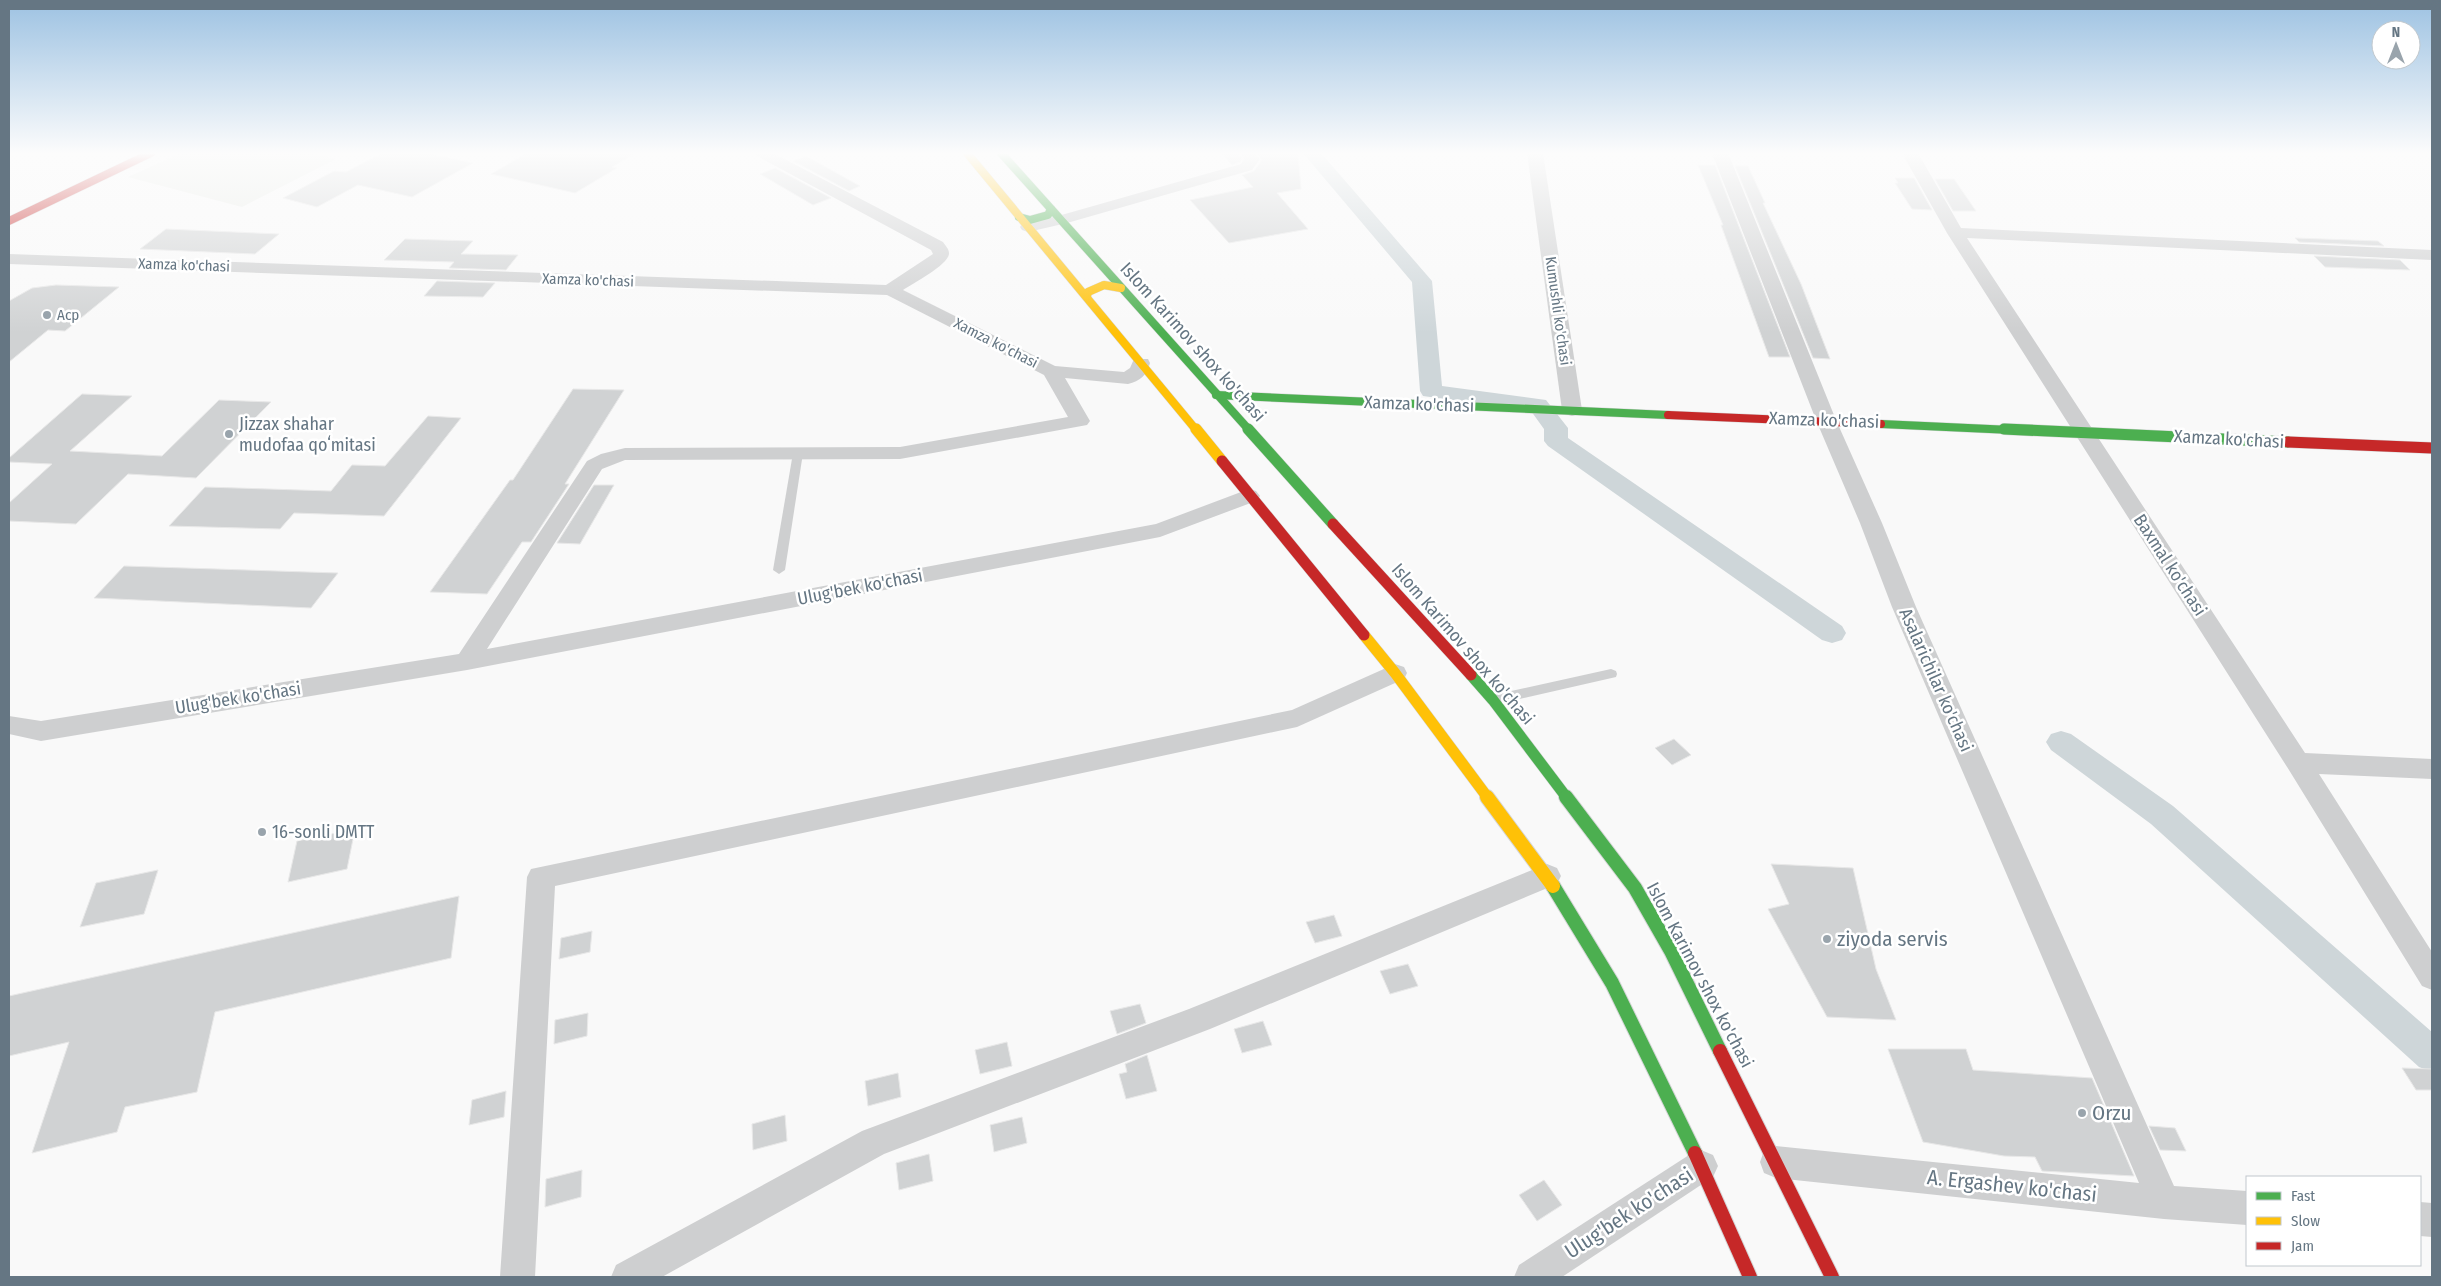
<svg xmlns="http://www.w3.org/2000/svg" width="2441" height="1286" font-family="'Fira Sans Condensed',sans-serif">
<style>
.green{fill:#e8ebe6}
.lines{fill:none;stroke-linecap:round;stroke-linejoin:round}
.canal{fill:#ced6d9;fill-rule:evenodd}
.building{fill:#d0d2d3;stroke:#e8e8e8}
.fast-far2-casing{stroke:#d5d6d7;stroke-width:9}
.fast-far1-casing{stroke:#d5d6d7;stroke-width:12}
.fast-casing{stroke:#d5d6d7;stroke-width:16}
.slow-far2-casing{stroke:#d5d6d7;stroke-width:9}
.slow-far1-casing{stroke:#d5d6d7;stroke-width:12}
.slow-casing{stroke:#d5d6d7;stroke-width:16}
.jam-far2-casing{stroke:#d5d6d7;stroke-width:9}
.jam-far1-casing{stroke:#d5d6d7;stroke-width:12}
.jam-casing{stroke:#d5d6d7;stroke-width:16}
.lane{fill:#cecfd0;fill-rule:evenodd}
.street{fill:#cecfd0;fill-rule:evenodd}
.fast-far2{stroke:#4caf50;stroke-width:8}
.fast-far1{stroke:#4caf50;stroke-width:11}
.fast{stroke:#4caf50;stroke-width:14}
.slow-far2{stroke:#ffc107;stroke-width:8}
.slow-far1{stroke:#ffc107;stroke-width:11}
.slow{stroke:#ffc107;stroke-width:14}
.jam-far2{stroke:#c62828;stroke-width:8}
.jam-far1{stroke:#c62828;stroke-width:11}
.jam{stroke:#c62828;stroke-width:14}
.poi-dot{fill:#99a4ac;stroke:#fff;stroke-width:2}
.labels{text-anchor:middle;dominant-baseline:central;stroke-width:5;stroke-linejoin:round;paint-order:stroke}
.far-street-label{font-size:15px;fill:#657683;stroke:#fff}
.far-poi-label{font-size:15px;fill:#657683;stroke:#fff;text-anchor:start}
.street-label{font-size:18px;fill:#657683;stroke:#fff}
.poi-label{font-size:18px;fill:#657683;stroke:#fff;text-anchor:start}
.near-poi-label{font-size:21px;fill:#657683;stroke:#fff;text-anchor:start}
.near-street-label{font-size:21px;fill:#657683;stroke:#fff}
</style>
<rect width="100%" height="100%" fill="#f9f9f9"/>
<!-- green -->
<polygon class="green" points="181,153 312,153 336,159 242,207 128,177"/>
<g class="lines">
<!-- canal -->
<g class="canal">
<polygon points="1303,153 1321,153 1432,281 1442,386 1546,400 1568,428 1568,438 1842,626 1846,633 1842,640 1832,643 1822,640 1548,446 1544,441 1544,429 1531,411 1423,396 1420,391 1412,282"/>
<polygon points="2061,731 2071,734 2173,806 2432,1032 2432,1072 2419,1067 2151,824 2051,750 2046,742 2051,734"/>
</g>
</g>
<!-- building -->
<g class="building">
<polygon points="382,153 428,153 473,163 412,197 358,185 317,207 283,198 334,171 346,172"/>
<polygon points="527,153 636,153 612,167 617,168 575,193 491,174"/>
<polygon points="1221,153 1238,153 1242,159 1240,162 1232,165"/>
<polygon points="1257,153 1298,153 1301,189 1277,193 1308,229 1229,243 1190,200 1253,187 1242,175 1254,171 1262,160"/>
<polygon points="806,156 860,186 849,191 793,161"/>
<polygon points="1698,165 1715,165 1790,357 1769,357 1721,225 1723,225"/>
<polygon points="1735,166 1748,166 1765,203 1763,203 1801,284 1830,359 1813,358"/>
<polygon points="775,168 831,198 813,205 760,174"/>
<polygon points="1895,178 1914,178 1932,210 1912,209 1895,183 1898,183"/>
<polygon points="1935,179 1954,179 1976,211 1953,211"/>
<polygon points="166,229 279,234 255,254 140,249"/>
<polygon points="2295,238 2378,241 2384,246 2299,242"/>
<polygon points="405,239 473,241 461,254 518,255 506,270 449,268 454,262 384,260"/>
<polygon points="2314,256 2400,260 2410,270 2325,267"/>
<polygon points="437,281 495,283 483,297 424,296"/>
<polygon points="56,285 119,287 65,331 48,330 9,362 9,301 32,288"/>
<polygon points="573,389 624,390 565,484 569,484 531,542 522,542 487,594 430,592 510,480 513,480"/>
<polygon points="82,394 132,396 70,451 162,456 219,400 271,402 196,478 128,474 76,524 9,521 9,503 52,464 9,462 9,458"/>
<polygon points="428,416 461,418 384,516 294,513 280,529 169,526 205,487 331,491 352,465 385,466"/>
<polygon points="594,485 614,485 580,544 557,543"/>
<polygon points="124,566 338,573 311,608 94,598"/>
<polygon points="1674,739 1691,755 1672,765 1655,748"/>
<polygon points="355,829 347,869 288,882 297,841"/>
<polygon points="1771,864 1853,868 1876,969 1896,1020 1827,1017 1768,909 1789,904"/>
<polygon points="158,870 144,914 80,927 96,883"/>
<polygon points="459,896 451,958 215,1012 197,1092 125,1107 117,1132 32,1153 69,1042 9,1056 9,996"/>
<polygon points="1334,915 1342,936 1315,943 1306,922"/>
<polygon points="592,931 590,952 559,959 561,938"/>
<polygon points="1408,964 1418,986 1390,994 1380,971"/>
<polygon points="1140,1004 1146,1023 1117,1034 1110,1011"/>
<polygon points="588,1013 587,1036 554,1044 555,1020"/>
<polygon points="1263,1021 1272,1045 1242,1053 1234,1029"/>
<polygon points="1007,1042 1012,1066 980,1074 975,1050"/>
<polygon points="1888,1049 1966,1049 1973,1070 2092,1078 2134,1176 2042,1171 2035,1157 2004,1156 1923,1142"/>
<polygon points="1147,1055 1157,1091 1126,1099 1119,1074 1127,1072 1125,1064"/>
<polygon points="2402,1068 2432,1069 2432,1090 2416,1090"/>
<polygon points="898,1073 901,1097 868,1106 865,1081"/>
<polygon points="506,1091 504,1117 469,1125 472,1100"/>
<polygon points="785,1115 787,1141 753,1150 752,1124"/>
<polygon points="1022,1117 1027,1143 994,1152 990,1125"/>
<polygon points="2149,1126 2175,1128 2186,1151 2160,1150"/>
<polygon points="929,1154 933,1181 899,1190 896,1163"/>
<polygon points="582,1170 581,1197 545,1207 546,1179"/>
<polygon points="1544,1180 1562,1205 1537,1221 1519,1195"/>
</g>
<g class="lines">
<!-- fast-far2 casing -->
<g class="fast-far2-casing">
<g id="fast-far2">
<polyline points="1001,153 1250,431"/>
<polyline points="1019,217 1030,220 1048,215 1051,209"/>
<polyline points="1216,395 1668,415"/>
<polyline points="1881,424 2033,431"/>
</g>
</g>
<!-- fast-far1 casing -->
<g class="fast-far1-casing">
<g id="fast-far1">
<polyline points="1248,429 1333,524"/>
<polyline points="2004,429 2288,442"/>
<polyline points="1471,675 1493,700 1567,798"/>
</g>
</g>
<!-- fast casing -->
<g class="fast-casing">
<g id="fast">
<polyline points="1566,797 1635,888 1671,951 1720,1051"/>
<polyline points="1553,886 1612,983 1695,1153"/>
</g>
</g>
<!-- slow-far2 casing -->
<g class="slow-far2-casing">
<g id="slow-far2">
<polyline points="967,153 1197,431"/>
<polyline points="1087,296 1088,292 1104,285 1121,288"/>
</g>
</g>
<!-- slow-far1 casing -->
<g class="slow-far1-casing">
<g id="slow-far1">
<polyline points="1196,429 1222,461"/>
<polyline points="1364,635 1395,673 1488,798"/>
</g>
</g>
<!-- slow casing -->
<g class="slow-casing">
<polyline id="slow" points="1487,797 1553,886"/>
</g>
<!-- jam-far2 casing -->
<g class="jam-far2-casing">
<g id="jam-far2">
<polyline points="9,221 151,153"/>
<polyline points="1668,415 1881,424"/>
</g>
</g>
<!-- jam-far1 casing -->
<g class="jam-far1-casing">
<g id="jam-far1">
<polyline points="2288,442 2432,448"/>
<polyline points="1222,461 1364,635"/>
<polyline points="1333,524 1471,675"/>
</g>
</g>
<!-- jam casing -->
<g class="jam-casing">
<g id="jam">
<polyline points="1720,1051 1832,1277"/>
<polyline points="1695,1153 1750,1277"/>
</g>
</g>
<!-- lane -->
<g class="lane">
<polygon points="798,450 803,453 785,570 779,574 773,570 793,453"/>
<polygon points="1611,669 1616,671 1617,674 1616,677 1493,705 1488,703 1486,700 1488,697 1493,695"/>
</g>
<!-- street -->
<g class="street">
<path d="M755 153H773L943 242C945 245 949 249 949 253 950 264 912 284 903 290L1055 366 1124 372 1130 368 1134 359H1148L1150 363C1147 375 1140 381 1128 384L1065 378 1090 421 1087 425 900 459 625 460 602 469 487 649 1156 524 1249 489 1256 491 1260 496 1256 501 1160 537 467 670 41 741 9 734V716L41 721 459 654 587 461 601 454 625 448 900 447 1068 417 1044 375 887 295 9 264V254L886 285 933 254 931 250 757 156Z"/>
<polygon points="1240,153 1255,153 1260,159 1252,170 1067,223 1028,232 1022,230 1020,227 1022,224 1058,216 1241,164 1244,159"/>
<polygon points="1527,153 1543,153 1582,410 1579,414 1572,416 1565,414 1562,410"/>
<polygon points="1712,153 1728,153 1836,420 1882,523 1916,607 2174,1186 2247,1191 2247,1225 2164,1219 1776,1178 1764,1173 1760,1162 1764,1151 1776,1146 2139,1183 1892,607 1860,523 1816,420"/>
<polygon points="1902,153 1918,153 1961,228 2432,250 2432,260 1967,238 2305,753 2432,759 2432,779 2319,774 2432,952 2432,990 2422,986 2289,770 1947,233"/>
<polygon points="1395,664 1404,667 1407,673 1404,679 1297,727 555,886 535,1277 500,1277 527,877 531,869 1292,710"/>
<polygon points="1547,864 1557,868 1561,876 1557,884 1210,1029 884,1154 662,1277 611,1277 616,1265 862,1131 1189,1009"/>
<polygon points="1701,1150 1713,1155 1718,1166 1713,1177 1562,1277 1514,1277 1519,1265 1689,1155"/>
<polygon points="2420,1202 2432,1203 2432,1237 2420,1236"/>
</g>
<!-- fast-far2 -->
<use href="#fast-far2" class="fast-far2"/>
<!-- fast-far1 -->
<use href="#fast-far1" class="fast-far1"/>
<!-- fast -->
<use href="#fast" class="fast"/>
<!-- slow-far2 -->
<use href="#slow-far2" class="slow-far2"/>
<!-- slow-far1 -->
<use href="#slow-far1" class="slow-far1"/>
<!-- slow -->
<use href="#slow" class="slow"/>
<!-- jam-far2 -->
<use href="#jam-far2" class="jam-far2"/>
<!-- jam-far1 -->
<use href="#jam-far1" class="jam-far1"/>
<!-- jam -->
<use href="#jam" class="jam"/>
</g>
<!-- sky -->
<linearGradient id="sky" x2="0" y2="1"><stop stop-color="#9dc2e2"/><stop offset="0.46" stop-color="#fcfcfc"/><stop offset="1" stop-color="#fcfcfc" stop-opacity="0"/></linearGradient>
<rect width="2441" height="333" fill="url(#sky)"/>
<!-- markers -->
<g class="poi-dot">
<circle cx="47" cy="315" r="5"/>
<circle cx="229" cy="434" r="5"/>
<circle cx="262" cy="832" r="5"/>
<circle cx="1827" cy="939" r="5"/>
<circle cx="2082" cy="1113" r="5"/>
</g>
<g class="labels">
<!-- far-street labels -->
<g class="far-street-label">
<text transform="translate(184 265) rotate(2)">Xamza ko'chasi</text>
<text transform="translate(588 280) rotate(2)">Xamza ko'chasi</text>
<text transform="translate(1558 311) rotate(82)">Kumushli ko'chasi</text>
<text transform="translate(996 343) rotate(27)">Xamza ko'chasi</text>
</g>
<!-- far-poi labels -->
<g class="far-poi-label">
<text x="57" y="315">Аср</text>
</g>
<!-- street labels -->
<g class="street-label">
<text transform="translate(1193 342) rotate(48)">Islom Karimov shox ko'chasi</text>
<text transform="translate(1419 404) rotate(2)">Xamza ko'chasi</text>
<text transform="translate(1824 420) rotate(2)">Xamza ko'chasi</text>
<text transform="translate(2229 439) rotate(3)">Xamza ko'chasi</text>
<text transform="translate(2170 565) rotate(57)">Baxmal ko'chasi</text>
<text transform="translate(860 587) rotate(-11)">Ulug'bek ko'chasi</text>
<text transform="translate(1463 644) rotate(49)">Islom Karimov shox ko'chasi</text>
<text transform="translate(1936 680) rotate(66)">Asalarichilar ko'chasi</text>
<text transform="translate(238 698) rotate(-9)">Ulug'bek ko'chasi</text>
<text transform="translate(1700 975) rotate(62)">Islom Karimov shox ko'chasi</text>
</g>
<!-- poi labels -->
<g class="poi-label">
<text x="239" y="424">Jizzax shahar<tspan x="239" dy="21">mudofaa qoʻmitasi</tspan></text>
<text x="272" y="832">16-sonli DMTT</text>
</g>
<!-- near-poi labels -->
<g class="near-poi-label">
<text x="1837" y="939">ziyoda servis</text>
<text x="2092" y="1113">Orzu</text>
</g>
<!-- near-street labels -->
<g class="near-street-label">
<text transform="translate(2012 1186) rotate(6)">A. Ergashev ko'chasi</text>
<text transform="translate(1629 1213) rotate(-33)">Ulug'bek ko'chasi</text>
</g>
</g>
<!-- border -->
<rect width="2441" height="1286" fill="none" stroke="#657683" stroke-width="20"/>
<!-- legend -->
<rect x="2246" y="1176" width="175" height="90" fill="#ffffff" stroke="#c1c8cd"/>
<rect x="2256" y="1192" width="25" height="8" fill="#4caf50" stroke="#c1c8cd"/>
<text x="2291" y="1201" font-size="15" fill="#657683">Fast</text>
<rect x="2256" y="1217" width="25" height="8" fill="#ffc107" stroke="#c1c8cd"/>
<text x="2291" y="1226" font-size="15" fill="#657683">Slow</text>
<rect x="2256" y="1242" width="25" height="8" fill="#c62828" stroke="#c1c8cd"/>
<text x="2291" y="1251" font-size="15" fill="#657683">Jam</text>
<!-- north arrow -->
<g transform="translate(2396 45)"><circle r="24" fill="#ffffff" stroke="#c1c8cd"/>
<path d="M0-4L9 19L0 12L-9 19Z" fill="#99a4ac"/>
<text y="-8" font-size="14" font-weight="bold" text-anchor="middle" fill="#657683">N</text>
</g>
</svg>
